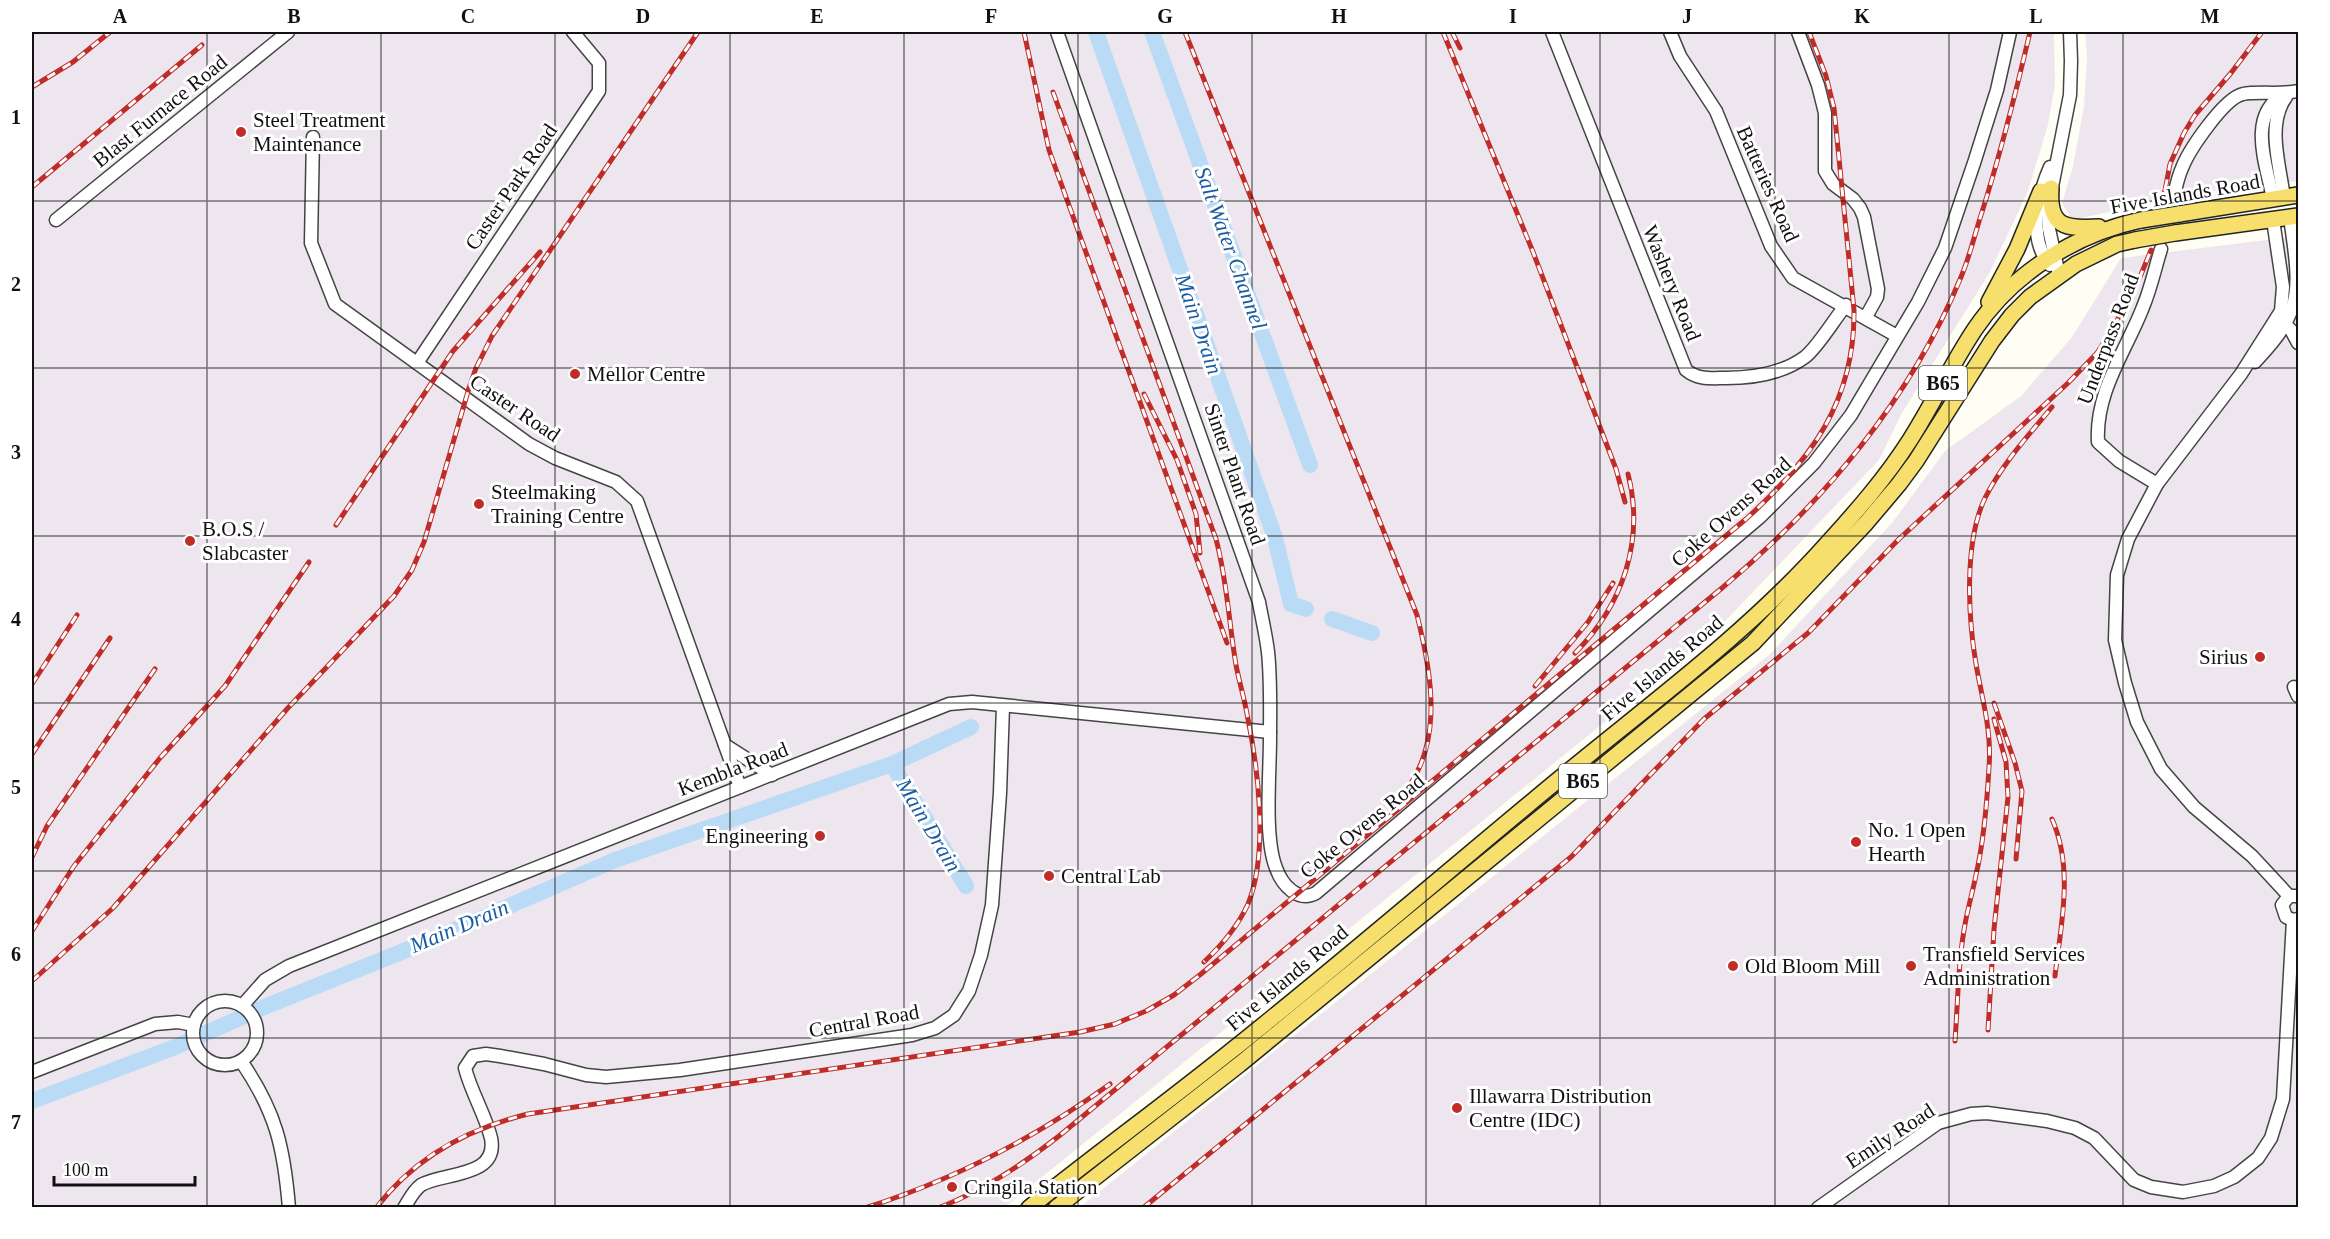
<svg xmlns="http://www.w3.org/2000/svg" width="2330" height="1239" font-family="Georgia,serif">
<style>
.industrial{fill:#eee6ef}
.lines{fill:none;stroke-linecap:round;stroke-linejoin:round}
.river{stroke:#badbf6;stroke-width:16}
.minor-casing{stroke:#444;stroke-width:15}
.major-casing{stroke:#222;stroke-width:18}
.minor{stroke:#fff;stroke-width:12}
.major{stroke:#f6df6d;stroke-width:15}
.rail-casing{stroke:#c02d29;stroke-width:5}
.rail{stroke:#fff;stroke-width:3;stroke-dasharray:9;stroke-linecap:butt}
.major-bridge-casing{stroke:#222;stroke-width:18;stroke-linecap:butt}
.major-bridge{stroke:#f6df6d;stroke-width:15}
.grid{fill:none;stroke:#111;stroke-width:1.5;stroke-opacity:0.55}
.poi-dot{fill:#c02d29;stroke:#fff;stroke-width:2}
.labels{text-anchor:middle;dominant-baseline:central;stroke-width:6;stroke-linejoin:round;paint-order:stroke}
.shield{fill:#fff;stroke:#585858;stroke-width:1.5}
.shield-label{font-size:20px;font-weight:bold;fill:#111}
.street-label{font-size:21px;fill:#111;stroke:#fff}
.poi-label{font-size:21px;fill:#111;stroke:#fff;text-anchor:start}
.water-label{font-size:22px;font-style:italic;fill:#1a5ca3;stroke:#fff}
.neatline{fill:none;stroke:#111;stroke-width:2}
.grid-label{font-size:20px;text-anchor:middle;font-weight:bold;fill:#111}
</style>
<rect width="100%" height="100%" fill="#fffef4"/>
<!-- industrial -->
<g class="industrial">
<polygon points="32,32 2054,32 2055,84 2048,125 2028,191 1990,272 1902,413 1879,460 1710,637 1005,1207 32,1208"/>
<polygon points="2085,32 2298,32 2298,181 2195,193 2072,220 2062,203 2073,166 2084,106 2087,59"/>
<polygon points="2298,236 2298,1207 1079,1208 1769,655 1892,523 1945,451 2021,396 2072,337 2121,258"/>
</g>
<g class="lines">
<!-- river -->
<g class="river">
<polyline points="1096,32 1275,538 1291,604 1306,609"/>
<polyline points="1152,32 1310,465"/>
<polyline points="1332,619 1372,633"/>
<polyline points="892,764 966,886"/>
<polyline points="32,1101 175,1047 269,1005 429,941 615,860 892,764 971,727"/>
</g>
<!-- minor casing -->
<g class="minor-casing">
<g id="minor">
<path d="M1057 32 1259 602C1262 619 1266 635 1268 652 1271 681 1270 711 1270 739 1270 774 1264 838 1276 868 1282 885 1298 903 1316 893L1760 517 1814 463 1851 415 1918 302 1945 248 1974 163 1997 90 2010 32"/>
<path d="M1552 32 1686 370C1698 380 1711 378 1726 378 1754 378 1782 374 1805 357 1818 347 1835 318 1846 305"/>
<polyline points="1670,32 1680,56 1716,111 1771,246 1793,278 1897,336"/>
<polyline points="1798,32 1818,85 1825,113 1825,171 1833,184 1853,199 1860,208 1864,217 1878,289 1877,297 1866,317"/>
<polyline points="313,137 311,243 335,304 529,444 555,458 616,482 637,501 740,787"/>
<path d="M2050 167C2038 195 2027 238 2050 265"/>
<path d="M2284 198C2280 166 2266 124 2286 97"/>
<path d="M2273 199C2267 166 2246 116 2284 94"/>
<path d="M2172 204C2175 192 2177 179 2182 168 2189 150 2224 98 2243 94 2259 91 2280 95 2298 91"/>
<polyline points="56,220 288,32"/>
<polyline points="2273,220 2283,287 2281,311 2241,374 2157,484 2128,539 2117,575 2115,640 2125,683 2137,722 2161,769 2194,807 2252,856 2289,896"/>
<polyline points="2059,275 2049,229 2048,207 2070,95 2071,61 2070,32"/>
<polyline points="2279,319 2291,330 2298,343"/>
<path d="M2255 362C2267 349 2279 336 2287 320 2304 290 2294 250 2290 217"/>
<polyline points="417,363 599,91 599,63 573,32"/>
<path d="M2157 484 2119 461 2098 442C2095 392 2126 351 2143 307 2151 288 2155 268 2161 249"/>
<polyline points="2294,687 2298,696"/>
<polyline points="725,745 772,775"/>
<polyline points="2298,896 2289,896 2282,905 2286,917 2293,920 2298,919"/>
<circle cx="225" cy="1033" r="32"/>
<polyline points="242,1006 265,980 289,966 949,704 972,702 1270,732"/>
<path d="M241 1061C276 1112 284 1147 289 1208"/>
<polyline points="32,1072 155,1024 178,1022 194,1025"/>
<path d="M404 1208C409 1200 413 1191 421 1185 443 1172 499 1178 491 1138 485 1114 471 1092 465 1068L473 1056 486 1054 500 1056 544 1064 586 1075 606 1077 680 1070 912 1035 935 1028 954 1015 969 991 981 955 992 905 1000 793 1003 706"/>
<polyline points="1818,1208 1938,1123 1971,1114 1987,1113 2047,1121 2075,1128 2094,1138 2134,1180 2151,1187 2183,1192 2214,1186 2234,1177 2258,1158 2271,1138 2283,1099 2293,920"/>
</g>
</g>
<!-- major casing -->
<g class="major-casing">
<g id="major">
<path d="M2051 188C2048 228 2066 229 2099 227"/>
<polyline points="2179,214 2298,195"/>
<polyline points="2175,233 2298,216"/>
<polyline points="1989,302 2017,249 2041,191"/>
<path d="M1029 1208C1094 1156 1161 1107 1226 1055 1341 964 1451 868 1564 775 1654 701 1747 633 1825 546 1856 512 1885 479 1910 440 1933 404 1951 365 1975 329 2013 273 2075 234 2141 220"/>
<polyline points="1056,1208 1240,1064 1753,643 1866,523 1899,484 1916,461 1992,341 2012,315 2030,297 2076,264 2117,244 2135,240"/>
</g>
</g>
<!-- minor -->
<use href="#minor" class="minor"/>
<!-- major -->
<use href="#major" class="major"/>
<!-- rail casing -->
<g class="rail-casing">
<g id="rail">
<polyline points="1024,32 1049,150 1227,643"/>
<path d="M1185 32 1417 615C1433 680 1446 753 1393 806"/>
<polyline points="1443,32 1533,252 1616,469 1625,502"/>
<polyline points="1452,32 1460,48"/>
<polyline points="32,87 73,62 110,32"/>
<path d="M1053 92 1216 539C1227 580 1229 623 1236 665 1239 681 1244 697 1247 714 1258 767 1269 853 1248 904 1238 926 1222 945 1204 962"/>
<polyline points="32,187 202,45"/>
<polyline points="2162,206 2170,164 2184,133 2195,115 2231,73 2262,32"/>
<polyline points="1144,394 1177,460 1196,514 1200,553"/>
<polyline points="336,525 453,351 540,252"/>
<path d="M1575 653C1623 605 1645 540 1628 474"/>
<polyline points="32,684 77,615"/>
<polyline points="1535,686 1588,622 1613,583"/>
<polyline points="1994,703 2015,763 2022,791 2016,859"/>
<polyline points="32,754 110,638"/>
<path d="M2052 819C2074 869 2061 924 2055 976"/>
<polyline points="32,857 47,826 155,669"/>
<polyline points="32,931 74,866 160,758 225,686 309,562"/>
<polyline points="32,981 113,908 287,709 394,596 412,570 424,542 469,388 476,368 492,336 698,32"/>
<polyline points="1988,1030 1994,929 2008,797 2006,762 1994,719"/>
<path d="M1955 1041C1958 1001 1958 959 1966 919 1969 904 1973 890 1976 875 1984 840 1987 803 1989 767 1992 731 1982 699 1976 664 1968 617 1964 542 1985 498 2002 464 2028 436 2052 407"/>
<path d="M376 1208C415 1157 467 1129 528 1114L1080 1032 1115 1024 1146 1011 1174 995 1201 974 1746 519C1811 460 1855 401 1854 310L1834 108 1826 76 1809 32"/>
<path d="M865 1208C953 1180 1035 1138 1110 1084"/>
<path d="M938 1208C983 1191 1022 1165 1059 1136L1722 588C1822 504 1911 399 1961 277 1970 256 1975 233 1982 212 2001 152 2016 92 2030 32"/>
<polyline points="1143,1208 1571,857 1704,719 1808,633 1899,539 2068,383 2097,353 2112,330 2140,277 2151,250"/>
</g>
</g>
<!-- rail -->
<use href="#rail" class="rail"/>
<!-- major-bridge casing -->
<g class="major-bridge-casing">
<g id="major-bridge">
<polyline points="2141,220 2179,214"/>
<polyline points="2135,240 2175,233"/>
</g>
</g>
<!-- major-bridge -->
<use href="#major-bridge" class="major-bridge"/>
</g>
<!-- grid -->
<path class="grid" d="M207 32V1208M381 32V1208M555 32V1208M730 32V1208M904 32V1208M1078 32V1208M1252 32V1208M1426 32V1208M1600 32V1208M1775 32V1208M1949 32V1208M2123 32V1208M32 201H2298M32 368H2298M32 536H2298M32 703H2298M32 871H2298M32 1038H2298"/>
<!-- markers -->
<g class="poi-dot">
<circle cx="241" cy="132" r="6"/>
<circle cx="575" cy="374" r="6"/>
<circle cx="479" cy="504" r="6"/>
<circle cx="190" cy="541" r="6"/>
<circle cx="2260" cy="657" r="6"/>
<circle cx="820" cy="836" r="6"/>
<circle cx="1856" cy="842" r="6"/>
<circle cx="1049" cy="876" r="6"/>
<circle cx="1733" cy="966" r="6"/>
<circle cx="1911" cy="966" r="6"/>
<circle cx="1457" cy="1108" r="6"/>
<circle cx="952" cy="1187" r="6"/>
</g>
<g class="labels">
<!-- shield labels -->
<g class="shield">
<rect x="1919" y="366" width="48" height="34" rx="4.5"/>
<rect x="1559" y="764" width="48" height="34" rx="4.5"/>
</g>
<g class="shield-label">
<text x="1943" y="383">B65</text>
<text x="1583" y="781">B65</text>
</g>
<!-- street labels -->
<g class="street-label">
<text transform="translate(160 111) rotate(-39)">Blast Furnace Road</text>
<text transform="translate(1768 184) rotate(66)">Batteries Road</text>
<text transform="translate(511 187) rotate(-56)">Caster Park Road</text>
<text transform="translate(2185 194) rotate(-10)">Five Islands Road</text>
<text transform="translate(1672 283) rotate(68)">Washery Road</text>
<text transform="translate(2108 339) rotate(-69)">Underpass Road</text>
<text transform="translate(515 408) rotate(34)">Caster Road</text>
<text transform="translate(1235 474) rotate(71)">Sinter Plant Road</text>
<text transform="translate(1731 512) rotate(-42)">Coke Ovens Road</text>
<text transform="translate(1662 668) rotate(-40)">Five Islands Road</text>
<text transform="translate(733 769) rotate(-21)">Kembla Road</text>
<text transform="translate(1362 826) rotate(-39)">Coke Ovens Road</text>
<text transform="translate(1287 978) rotate(-40)">Five Islands Road</text>
<text transform="translate(864 1021) rotate(-10)">Central Road</text>
<text transform="translate(1890 1136) rotate(-33)">Emily Road</text>
</g>
<!-- poi labels -->
<g class="poi-label">
<text x="253" y="120">Steel Treatment<tspan x="253" dy="24">Maintenance</tspan></text>
<text x="587" y="374">Mellor Centre</text>
<text x="491" y="492">Steelmaking<tspan x="491" dy="24">Training Centre</tspan></text>
<text x="202" y="529">B.O.S /<tspan x="202" dy="24">Slabcaster</tspan></text>
<text x="2248" y="657" text-anchor="end">Sirius</text>
<text x="1868" y="830">No. 1 Open<tspan x="1868" dy="24">Hearth</tspan></text>
<text x="808" y="836" text-anchor="end">Engineering</text>
<text x="1061" y="876">Central Lab</text>
<text x="1923" y="954">Transfield Services<tspan x="1923" dy="24">Administration</tspan></text>
<text x="1745" y="966">Old Bloom Mill</text>
<text x="1469" y="1096">Illawarra Distribution<tspan x="1469" dy="24">Centre (IDC)</tspan></text>
<text x="964" y="1187">Cringila Station</text>
</g>
<!-- water labels -->
<g class="water-label">
<text transform="translate(1231 248) rotate(70)">Salt Water Channel</text>
<text transform="translate(1199 324) rotate(71)">Main Drain</text>
<text transform="translate(929 825) rotate(59)">Main Drain</text>
<text transform="translate(459 926) rotate(-23)">Main Drain</text>
</g>
</g>
<!-- border -->
<rect width="2330" height="1239" fill="none" stroke="#ffffff" stroke-width="66"/>
<!-- scale -->
<path d="M54 1176v9h141v-9" fill="none" stroke="#111111" stroke-width="3"/>
<text x="63" y="1176" font-size="18" fill="#111111" stroke="#ffffff" stroke-width="4.5" paint-order="stroke">100 m</text>
<rect x="33" y="33" width="2264" height="1173" class="neatline"/>
<g class="grid-label">
<text x="120" y="23">A</text>
<text x="294" y="23">B</text>
<text x="468" y="23">C</text>
<text x="643" y="23">D</text>
<text x="817" y="23">E</text>
<text x="991" y="23">F</text>
<text x="1165" y="23">G</text>
<text x="1339" y="23">H</text>
<text x="1513" y="23">I</text>
<text x="1687" y="23">J</text>
<text x="1862" y="23">K</text>
<text x="2036" y="23">L</text>
<text x="2210" y="23">M</text>
<text x="16" y="124">1</text>
<text x="16" y="291">2</text>
<text x="16" y="459">3</text>
<text x="16" y="626">4</text>
<text x="16" y="794">5</text>
<text x="16" y="961">6</text>
<text x="16" y="1129">7</text>
</g>
</svg>
